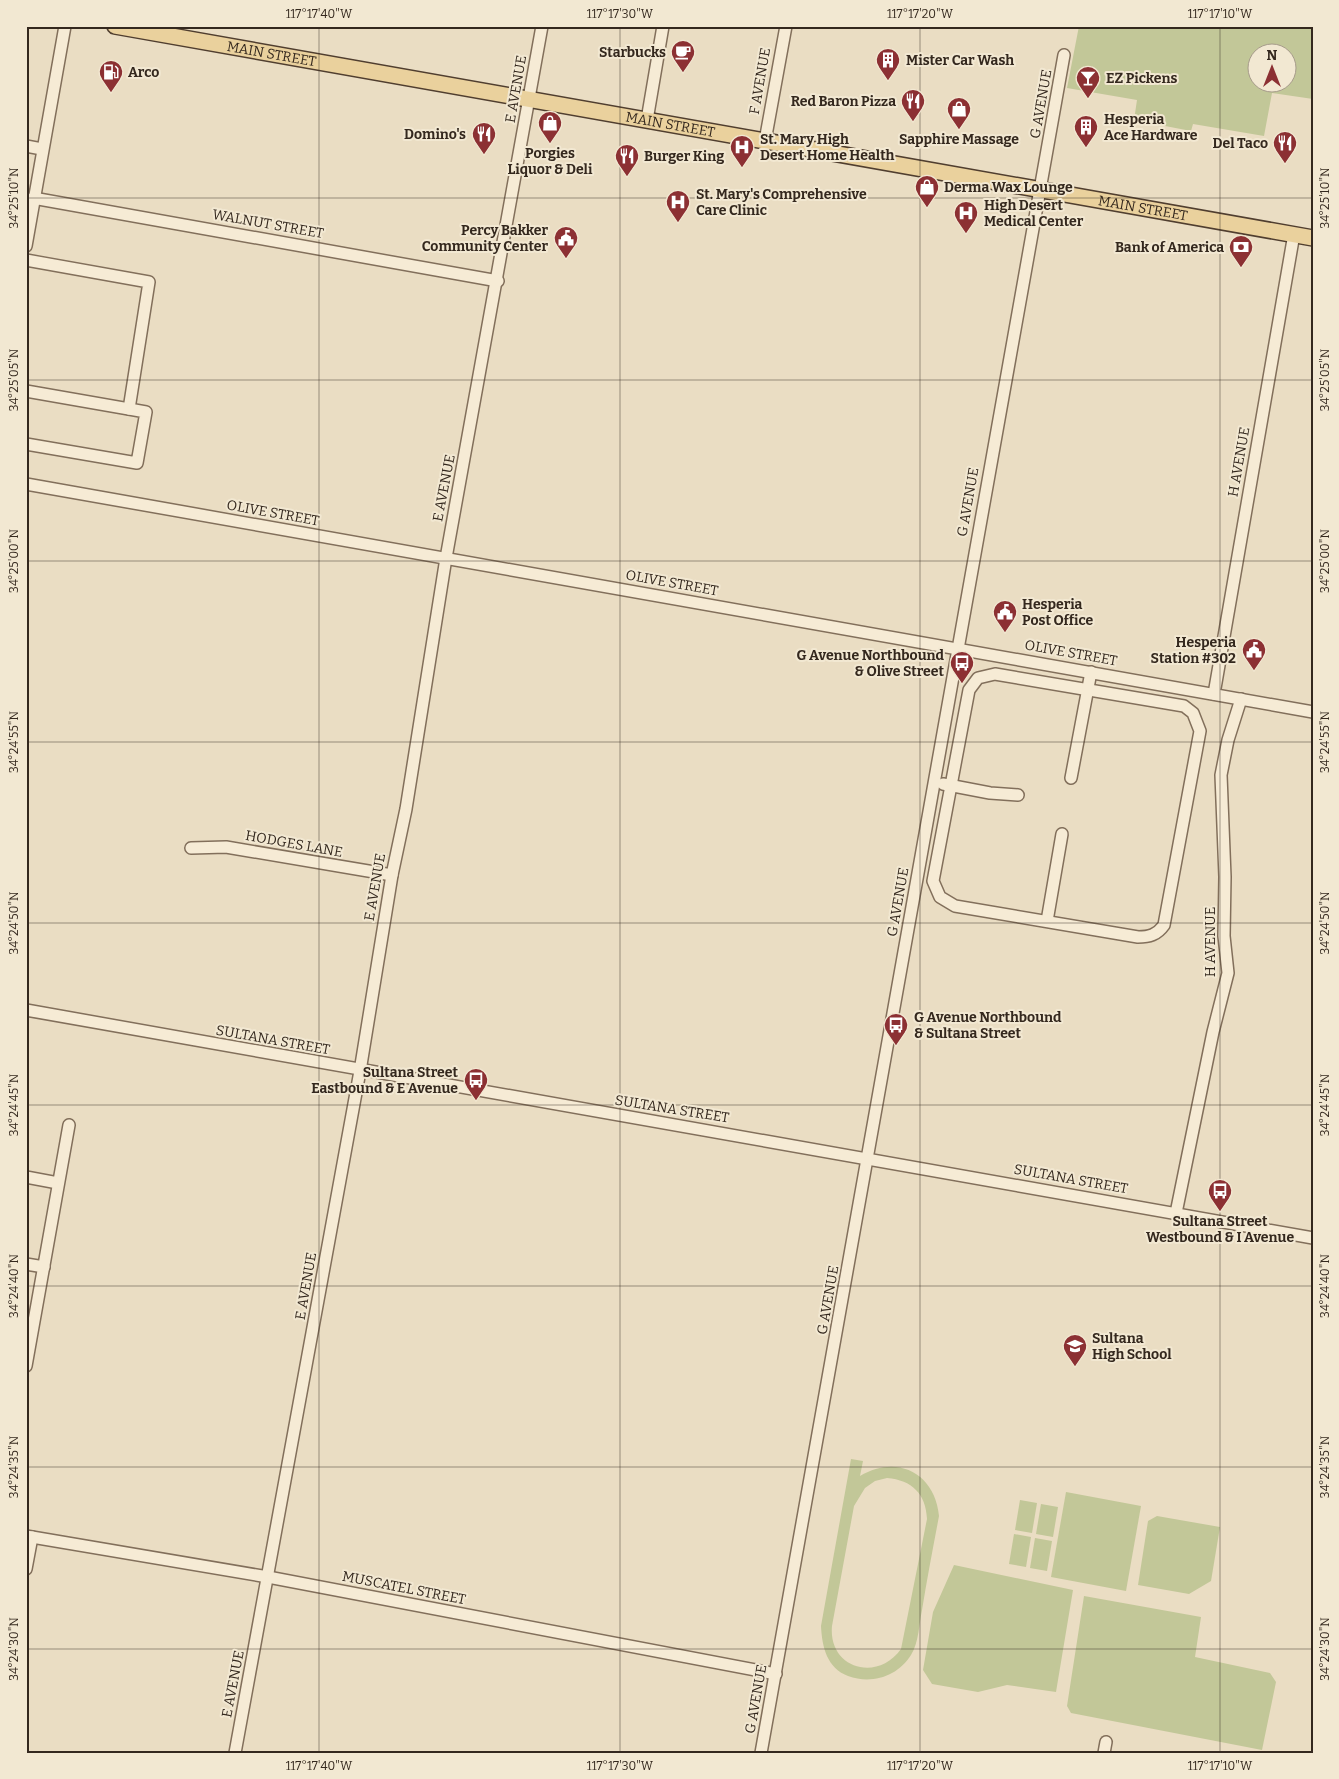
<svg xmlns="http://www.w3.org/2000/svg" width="1339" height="1779" font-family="Bitter,serif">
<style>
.green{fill:#c2c798;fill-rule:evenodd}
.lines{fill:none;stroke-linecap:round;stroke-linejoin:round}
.minor-casing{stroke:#826f5b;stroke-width:14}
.major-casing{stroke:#503e2f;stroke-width:18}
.minor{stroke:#f6ebd5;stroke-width:11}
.major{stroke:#ead19d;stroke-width:15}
.ticks{fill:none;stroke:#34281e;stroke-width:1;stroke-opacity:0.45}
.labels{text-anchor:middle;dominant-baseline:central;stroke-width:4;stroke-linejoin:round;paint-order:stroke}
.poi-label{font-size:14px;font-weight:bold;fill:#34281e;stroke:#f2e8d2;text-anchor:start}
.street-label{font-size:14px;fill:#34281e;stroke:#f2e8d2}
.neatline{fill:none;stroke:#34281e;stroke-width:2}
.ticks-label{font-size:12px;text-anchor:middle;fill:#34281e}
</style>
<rect width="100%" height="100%" fill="#eaddc3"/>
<!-- green -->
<g class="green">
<path d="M1079 26H1313V99L1272 93 1264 136 1193 124 1191 131 1134 120 1137 100 1067 88ZM1256 52H1286V82H1256Z"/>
<path d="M851 1459 863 1461 860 1476C897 1454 935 1473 939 1516 933 1548 927 1579 922 1610 919 1624 919 1642 911 1655 898 1676 872 1685 848 1676 827 1668 822 1647 821 1626ZM887 1478C912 1480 926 1494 927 1519L901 1649C877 1683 828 1668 832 1626L854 1506 865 1488 875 1481Z"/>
<polygon points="1066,1492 1141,1506 1126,1591 1051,1577"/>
<polygon points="1020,1500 1037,1503 1032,1533 1015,1530"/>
<polygon points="1041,1504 1058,1507 1053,1537 1036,1534"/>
<polygon points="1157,1516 1220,1527 1211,1581 1189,1594 1138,1585 1148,1521"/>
<polygon points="1014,1534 1031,1537 1026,1567 1009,1564"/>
<polygon points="1035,1538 1052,1541 1047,1571 1030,1568"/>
<polygon points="954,1565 1073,1590 1056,1692 1007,1685 978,1692 932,1684 923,1670 933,1612"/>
<polygon points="1084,1596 1201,1617 1195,1657 1270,1673 1276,1682 1262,1750 1071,1713 1067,1706"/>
</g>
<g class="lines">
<!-- minor casing -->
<g class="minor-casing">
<g id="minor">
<polyline points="647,120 663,26"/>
<polyline points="765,141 786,26"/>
<polyline points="26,146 42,149"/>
<polyline points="33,198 498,281"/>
<polyline points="26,246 65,26"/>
<polyline points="26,260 149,282 129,409 146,412 137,463 26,444"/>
<polyline points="26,391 129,409"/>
<polyline points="26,484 1313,712"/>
<path d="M995 674 1184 706 1193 713 1200 731 1164 925C1157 935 1149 937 1138 937L955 906 940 897 933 881 969 690 978 678Z"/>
<polyline points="1214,694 1294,234"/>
<polyline points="1071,778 1091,672"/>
<polyline points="943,784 990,793 1018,795"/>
<polyline points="191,848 226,847 392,875"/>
<polyline points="1047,921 1062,834"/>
<polyline points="26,1010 1313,1238"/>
<polyline points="26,1177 58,1183"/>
<polyline points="1176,1213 1213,1032 1228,973 1224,936 1225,877 1221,775 1228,740 1241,699"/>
<polyline points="26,1264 44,1267"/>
<polyline points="26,1366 69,1125"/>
<polyline points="26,1536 268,1577 776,1674"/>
<polyline points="26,1569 32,1537"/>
<polyline points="235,1753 360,1071 392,875 406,809 446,558 542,26"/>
<polyline points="761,1753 1064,55"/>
<polyline points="1104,1753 1106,1742"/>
</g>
</g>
<!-- major casing -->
<g class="major-casing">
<g id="major">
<path id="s1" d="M115 26 1313 238"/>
</g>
</g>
<!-- minor -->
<use href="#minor" class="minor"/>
<!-- major -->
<use href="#major" class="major"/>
</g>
<!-- ticks -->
<path class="ticks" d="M319 26V1753M620 26V1753M920 26V1753M1220 26V1753M26 198H1313M26 380H1313M26 561H1313M26 742H1313M26 923H1313M26 1105H1313M26 1286H1313M26 1467H1313M26 1649H1313"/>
<!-- icons -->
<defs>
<g id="cafe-pin" transform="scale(1.25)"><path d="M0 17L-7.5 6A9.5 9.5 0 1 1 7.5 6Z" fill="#8c3033" stroke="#f2e8d2"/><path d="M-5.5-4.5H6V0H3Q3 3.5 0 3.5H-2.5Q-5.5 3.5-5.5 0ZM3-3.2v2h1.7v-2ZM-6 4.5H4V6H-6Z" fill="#fff"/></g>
<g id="building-pin" transform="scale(1.25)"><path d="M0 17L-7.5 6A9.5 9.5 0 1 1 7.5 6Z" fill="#8c3033" stroke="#f2e8d2"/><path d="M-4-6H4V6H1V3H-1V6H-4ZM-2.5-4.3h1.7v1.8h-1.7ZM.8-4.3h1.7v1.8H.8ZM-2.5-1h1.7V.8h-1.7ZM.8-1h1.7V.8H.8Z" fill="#fff"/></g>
<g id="fuel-pin" transform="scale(1.25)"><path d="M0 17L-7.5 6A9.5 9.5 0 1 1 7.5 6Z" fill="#8c3033" stroke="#f2e8d2"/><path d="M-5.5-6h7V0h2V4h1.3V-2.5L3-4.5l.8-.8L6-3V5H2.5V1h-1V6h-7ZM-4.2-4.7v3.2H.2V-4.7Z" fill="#fff"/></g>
<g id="bar-pin" transform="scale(1.25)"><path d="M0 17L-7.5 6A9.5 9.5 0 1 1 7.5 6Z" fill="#8c3033" stroke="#f2e8d2"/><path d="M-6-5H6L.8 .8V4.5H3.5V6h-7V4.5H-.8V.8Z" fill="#fff"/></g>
<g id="restaurant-pin" transform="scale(1.25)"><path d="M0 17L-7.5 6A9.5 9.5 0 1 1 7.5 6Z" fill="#8c3033" stroke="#f2e8d2"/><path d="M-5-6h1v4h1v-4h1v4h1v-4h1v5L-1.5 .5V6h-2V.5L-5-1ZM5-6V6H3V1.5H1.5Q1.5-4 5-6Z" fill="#fff"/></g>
<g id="shop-pin" transform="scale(1.25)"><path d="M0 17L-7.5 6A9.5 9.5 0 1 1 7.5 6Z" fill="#8c3033" stroke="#f2e8d2"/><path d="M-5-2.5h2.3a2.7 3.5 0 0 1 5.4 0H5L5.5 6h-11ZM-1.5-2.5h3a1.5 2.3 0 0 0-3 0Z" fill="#fff"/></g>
<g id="hospital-pin" transform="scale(1.25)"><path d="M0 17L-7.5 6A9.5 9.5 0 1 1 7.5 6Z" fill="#8c3033" stroke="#f2e8d2"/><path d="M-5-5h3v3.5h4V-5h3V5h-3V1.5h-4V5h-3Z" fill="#fff"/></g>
<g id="civic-pin" transform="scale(1.25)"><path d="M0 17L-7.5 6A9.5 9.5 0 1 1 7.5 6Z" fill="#8c3033" stroke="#f2e8d2"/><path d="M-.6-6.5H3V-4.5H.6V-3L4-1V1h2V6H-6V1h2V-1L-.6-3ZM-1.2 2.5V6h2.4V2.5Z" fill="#fff"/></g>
<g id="bank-pin" transform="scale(1.25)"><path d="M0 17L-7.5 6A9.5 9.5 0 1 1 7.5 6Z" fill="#8c3033" stroke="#f2e8d2"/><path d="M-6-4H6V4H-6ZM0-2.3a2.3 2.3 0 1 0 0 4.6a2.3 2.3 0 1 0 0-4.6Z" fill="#fff"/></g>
<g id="bus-pin" transform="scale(1.25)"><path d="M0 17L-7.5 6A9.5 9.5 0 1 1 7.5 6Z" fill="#8c3033" stroke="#f2e8d2"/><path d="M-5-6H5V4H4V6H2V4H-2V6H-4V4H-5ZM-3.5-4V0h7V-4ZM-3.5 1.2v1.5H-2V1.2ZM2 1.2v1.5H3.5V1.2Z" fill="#fff"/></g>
<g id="school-pin" transform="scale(1.25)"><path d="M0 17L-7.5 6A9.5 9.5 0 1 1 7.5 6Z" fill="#8c3033" stroke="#f2e8d2"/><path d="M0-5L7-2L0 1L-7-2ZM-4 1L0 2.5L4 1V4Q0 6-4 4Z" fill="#fff"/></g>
</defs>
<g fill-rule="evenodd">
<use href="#cafe-pin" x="683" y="52"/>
<use href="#building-pin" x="888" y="60"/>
<use href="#fuel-pin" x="111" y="72"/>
<use href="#bar-pin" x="1088" y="78"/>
<use href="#restaurant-pin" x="913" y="101"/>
<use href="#shop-pin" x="959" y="109"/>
<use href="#shop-pin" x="550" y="123"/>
<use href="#building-pin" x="1086" y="127"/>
<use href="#restaurant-pin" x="484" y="134"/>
<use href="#restaurant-pin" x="1285" y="143"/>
<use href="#hospital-pin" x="742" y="147"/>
<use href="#restaurant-pin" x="627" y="156"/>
<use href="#shop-pin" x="927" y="187"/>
<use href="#hospital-pin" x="678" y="202"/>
<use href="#hospital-pin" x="966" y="213"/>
<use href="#civic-pin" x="566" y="238"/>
<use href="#bank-pin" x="1241" y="247"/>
<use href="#civic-pin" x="1005" y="612"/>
<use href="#civic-pin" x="1254" y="650"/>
<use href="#bus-pin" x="962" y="663"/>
<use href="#bus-pin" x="896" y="1025"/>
<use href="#bus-pin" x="476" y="1080"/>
<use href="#bus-pin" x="1220" y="1191"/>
<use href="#school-pin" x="1075" y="1346"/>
</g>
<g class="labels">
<!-- poi labels -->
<g class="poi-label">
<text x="666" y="52" text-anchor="end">Starbucks</text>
<text x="906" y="60">Mister Car Wash</text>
<text x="128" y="72">Arco</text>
<text x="1106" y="78">EZ Pickens</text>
<text x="896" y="101" text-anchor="end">Red Baron Pizza</text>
<text x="1104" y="119">Hesperia<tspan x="1104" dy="16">Ace Hardware</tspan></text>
<text x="466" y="134" text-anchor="end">Domino's</text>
<text x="760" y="139">St. Mary High<tspan x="760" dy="16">Desert Home Health</tspan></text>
<text x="959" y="139" text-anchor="middle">Sapphire Massage</text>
<text x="1268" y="143" text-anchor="end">Del Taco</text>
<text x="550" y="153" text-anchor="middle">Porgies<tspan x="550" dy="16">Liquor &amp; Deli</tspan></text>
<text x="644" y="156">Burger King</text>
<text x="944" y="187">Derma Wax Lounge</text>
<text x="696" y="194">St. Mary's Comprehensive<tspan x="696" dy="16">Care Clinic</tspan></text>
<text x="984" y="205">High Desert<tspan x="984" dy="16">Medical Center</tspan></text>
<text x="548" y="230" text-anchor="end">Percy Bakker<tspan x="548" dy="16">Community Center</tspan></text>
<text x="1224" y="247" text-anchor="end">Bank of America</text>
<text x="1022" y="604">Hesperia<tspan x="1022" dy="16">Post Office</tspan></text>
<text x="1236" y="642" text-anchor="end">Hesperia<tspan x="1236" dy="16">Station #302</tspan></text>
<text x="944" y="655" text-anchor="end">G Avenue Northbound<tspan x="944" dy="16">&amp; Olive Street</tspan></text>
<text x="914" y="1017">G Avenue Northbound<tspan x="914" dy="16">&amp; Sultana Street</tspan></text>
<text x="458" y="1072" text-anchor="end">Sultana Street<tspan x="458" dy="16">Eastbound &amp; E Avenue</tspan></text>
<text x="1220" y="1221" text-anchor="middle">Sultana Street<tspan x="1220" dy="16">Westbound &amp; I Avenue</tspan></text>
<text x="1092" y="1338">Sultana<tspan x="1092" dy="16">High School</tspan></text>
</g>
<!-- street labels -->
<g class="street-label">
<text stroke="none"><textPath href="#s1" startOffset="159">MAIN STREET</textPath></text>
<text transform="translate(760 81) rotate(-80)">F AVENUE</text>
<text transform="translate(516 89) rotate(-80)">E AVENUE</text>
<text transform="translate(1041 104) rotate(-80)">G AVENUE</text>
<text stroke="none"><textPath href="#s1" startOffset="564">MAIN STREET</textPath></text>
<text stroke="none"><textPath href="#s1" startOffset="1044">MAIN STREET</textPath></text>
<text transform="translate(268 224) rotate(10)">WALNUT STREET</text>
<text transform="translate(1239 462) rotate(-80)">H AVENUE</text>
<text transform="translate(444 488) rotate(-79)">E AVENUE</text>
<text transform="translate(968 502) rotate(-80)">G AVENUE</text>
<text transform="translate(273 513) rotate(10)">OLIVE STREET</text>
<text transform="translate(672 583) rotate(10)">OLIVE STREET</text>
<text transform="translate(1071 653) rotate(10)">OLIVE STREET</text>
<text transform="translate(294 844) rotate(10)">HODGES LANE</text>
<text transform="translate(375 887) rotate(-80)">E AVENUE</text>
<text transform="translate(898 902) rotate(-80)">G AVENUE</text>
<text transform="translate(1210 942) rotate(-90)">H AVENUE</text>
<text transform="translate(273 1040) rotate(10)">SULTANA STREET</text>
<text transform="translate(672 1109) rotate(9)">SULTANA STREET</text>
<text transform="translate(1071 1179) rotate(10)">SULTANA STREET</text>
<text transform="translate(306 1286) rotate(-80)">E AVENUE</text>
<text transform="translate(828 1300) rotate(-80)">G AVENUE</text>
<text transform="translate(404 1588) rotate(11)">MUSCATEL STREET</text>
<text transform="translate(233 1684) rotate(-79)">E AVENUE</text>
<text transform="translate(756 1699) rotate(-80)">G AVENUE</text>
</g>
</g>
<!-- border -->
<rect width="1339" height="1779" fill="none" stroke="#f2e8d2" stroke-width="55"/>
<!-- north arrow -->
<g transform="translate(1272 68)"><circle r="24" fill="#f2e8d2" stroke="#a69b8a"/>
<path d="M0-4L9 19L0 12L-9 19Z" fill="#8c3033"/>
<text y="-8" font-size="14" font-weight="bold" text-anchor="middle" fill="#34281e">N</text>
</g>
<rect x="28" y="28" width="1284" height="1724" class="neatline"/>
<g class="ticks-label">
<text x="319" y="18">117°17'40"W</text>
<text x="620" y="18">117°17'30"W</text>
<text x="920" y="18">117°17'20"W</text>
<text x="1220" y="18">117°17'10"W</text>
<text transform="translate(14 198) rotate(-90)" y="4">34°25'10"N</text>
<text transform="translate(1325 198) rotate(-90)" y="4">34°25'10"N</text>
<text transform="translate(14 380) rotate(-90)" y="4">34°25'05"N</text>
<text transform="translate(1325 380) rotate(-90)" y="4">34°25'05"N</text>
<text transform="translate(14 561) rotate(-90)" y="4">34°25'00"N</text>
<text transform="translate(1325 561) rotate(-90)" y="4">34°25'00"N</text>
<text transform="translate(14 742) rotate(-90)" y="4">34°24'55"N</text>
<text transform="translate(1325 742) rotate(-90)" y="4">34°24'55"N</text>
<text transform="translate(14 923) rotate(-90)" y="4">34°24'50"N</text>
<text transform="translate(1325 923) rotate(-90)" y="4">34°24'50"N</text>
<text transform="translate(14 1105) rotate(-90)" y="4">34°24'45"N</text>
<text transform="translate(1325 1105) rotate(-90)" y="4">34°24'45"N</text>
<text transform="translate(14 1286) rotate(-90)" y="4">34°24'40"N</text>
<text transform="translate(1325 1286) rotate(-90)" y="4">34°24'40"N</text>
<text transform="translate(14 1467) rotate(-90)" y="4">34°24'35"N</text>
<text transform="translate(1325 1467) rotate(-90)" y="4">34°24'35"N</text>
<text transform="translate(14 1649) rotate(-90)" y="4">34°24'30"N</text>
<text transform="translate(1325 1649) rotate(-90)" y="4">34°24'30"N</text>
<text x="319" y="1770">117°17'40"W</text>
<text x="620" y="1770">117°17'30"W</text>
<text x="920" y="1770">117°17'20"W</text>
<text x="1220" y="1770">117°17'10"W</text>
</g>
</svg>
